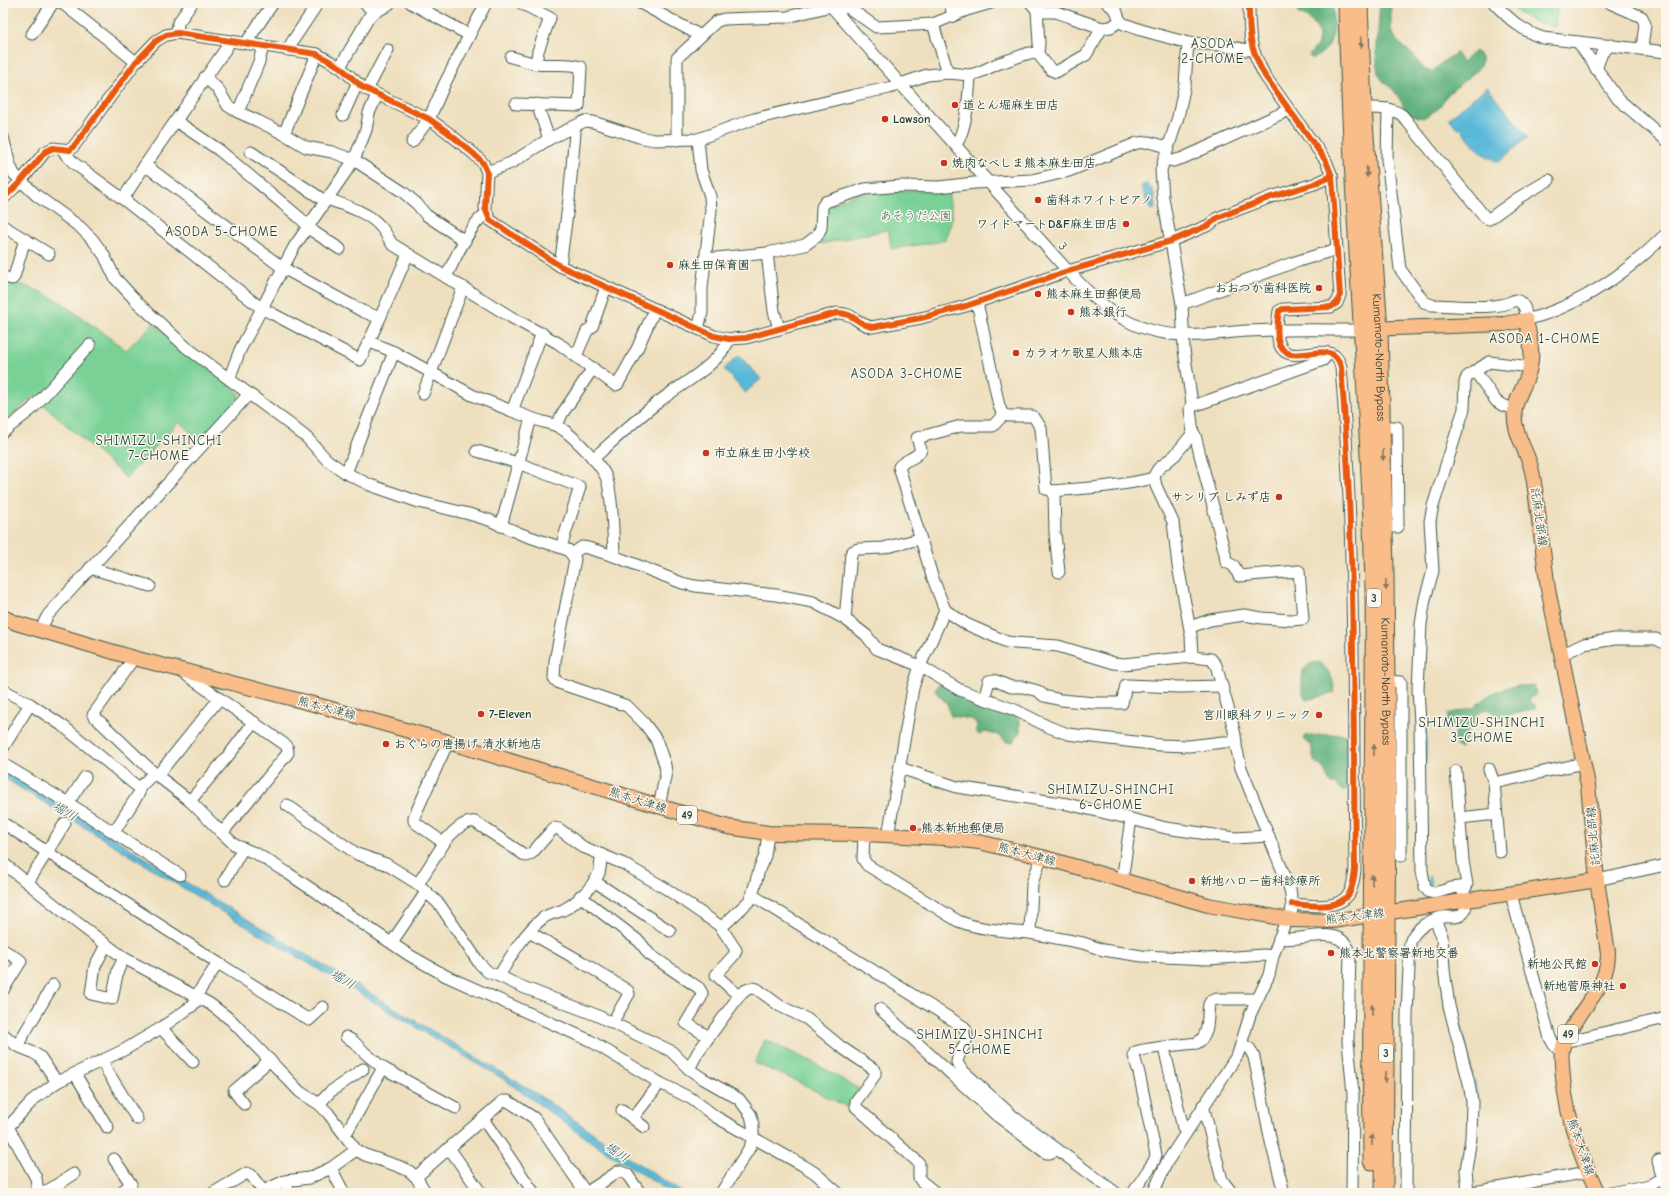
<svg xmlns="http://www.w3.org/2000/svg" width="1669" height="1196" font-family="'Comic Neue','Klee One',sans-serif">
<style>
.green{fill:#79d196;stroke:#4c8765}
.forest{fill:#62b37f;stroke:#40785a}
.water{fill:#59b8d7;stroke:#3c7a86}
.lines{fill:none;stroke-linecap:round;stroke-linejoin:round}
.stream{stroke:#59b8d7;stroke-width:2.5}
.minor-casing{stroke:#3e5549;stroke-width:13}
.major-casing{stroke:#3e5549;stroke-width:16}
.highway-casing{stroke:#3e5549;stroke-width:19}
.minor{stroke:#fff;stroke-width:11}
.major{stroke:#f8bd89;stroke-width:14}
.highway{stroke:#f8bd89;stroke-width:17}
.cycleway-casing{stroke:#fbf7ec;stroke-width:8}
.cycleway{stroke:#e8590c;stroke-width:6}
.oneway{fill:#81775a}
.poi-dot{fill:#c8321e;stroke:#fbf7ec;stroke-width:1.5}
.labels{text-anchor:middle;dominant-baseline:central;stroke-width:3;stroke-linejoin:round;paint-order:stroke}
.shield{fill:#fbf7ec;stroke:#61756b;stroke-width:1}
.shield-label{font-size:11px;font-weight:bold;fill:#1f3d34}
.poi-label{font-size:12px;font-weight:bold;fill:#1f3d34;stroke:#fbf7ec;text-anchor:start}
.park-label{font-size:12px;fill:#36624c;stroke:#fbf7ec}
.street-label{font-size:12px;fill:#1f3d34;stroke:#fbf7ec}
.neighbourhood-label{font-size:13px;letter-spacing:1px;fill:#1f3d34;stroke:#fbf7ec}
.water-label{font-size:13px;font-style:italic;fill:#2e5c5d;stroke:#fbf7ec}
</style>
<rect width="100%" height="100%" fill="#fbf7ec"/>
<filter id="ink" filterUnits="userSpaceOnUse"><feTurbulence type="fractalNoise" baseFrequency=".025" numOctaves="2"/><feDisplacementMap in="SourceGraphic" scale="8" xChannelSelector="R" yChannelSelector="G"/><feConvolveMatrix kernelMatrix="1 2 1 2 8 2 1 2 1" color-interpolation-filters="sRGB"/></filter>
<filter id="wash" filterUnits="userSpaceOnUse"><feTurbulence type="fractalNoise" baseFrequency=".012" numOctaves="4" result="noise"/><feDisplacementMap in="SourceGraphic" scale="16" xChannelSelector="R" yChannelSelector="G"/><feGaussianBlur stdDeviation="0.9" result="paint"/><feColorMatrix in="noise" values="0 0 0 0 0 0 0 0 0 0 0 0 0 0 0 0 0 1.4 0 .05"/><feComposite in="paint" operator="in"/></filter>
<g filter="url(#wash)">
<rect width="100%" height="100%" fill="#eedfbe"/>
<!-- green -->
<g class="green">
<path d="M1509 3H1558L1555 27C1536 23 1522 19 1509 3Z"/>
<polygon points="944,189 948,192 952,214 952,220 944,241 891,249 889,232 886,230 821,244 817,239 826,207 857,193"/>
<polygon points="3,278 39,291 60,302 126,350 154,323 239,393 238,399 199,440 179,422 126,478 34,396 3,422"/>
<polygon points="765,1040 811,1061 859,1089 847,1107 794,1080 755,1063"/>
</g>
<!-- forest -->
<g class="forest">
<path d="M1297 3H1333C1333 28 1338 45 1313 59L1309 56C1311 52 1317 47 1318 43 1323 28 1309 18 1298 13Z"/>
<path d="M1379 3H1391V30L1397 41 1412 54 1424 69 1432 72 1441 63 1456 53 1462 62 1475 51 1481 56V64L1476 71 1448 94 1438 109 1423 118C1401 113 1407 108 1395 92 1391 87 1384 83 1380 77 1372 65 1381 19 1379 3Z"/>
<path d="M1319 662C1328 668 1336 682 1334 693L1306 700C1300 692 1302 679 1303 670L1311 663Z"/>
<path d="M942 684 965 697 971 706 977 708H996L1006 714 1016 716 1020 722V732L1013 742H1007L998 735 985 732 979 735 976 731 977 724 971 719 951 716C949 712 949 710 948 706 945 699 939 699 935 689L938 685Z"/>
<path d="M1533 685 1536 692 1535 695 1529 698 1530 703 1535 705 1536 709 1500 717C1489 709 1485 706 1475 716L1476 722 1467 731V738L1461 744V749L1457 747 1454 742 1456 730 1460 722 1455 720 1452 726 1448 730 1444 729V723L1448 719V714L1470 708H1474C1484 697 1495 690 1510 687 1517 685 1525 687 1533 685Z"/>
<polygon points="1339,734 1346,735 1348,739 1348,754 1350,766 1347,789 1342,791 1336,784 1331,784 1327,777 1324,769 1314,761 1311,745 1303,739 1305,736"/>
</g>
<!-- water -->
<g class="water">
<polygon points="1487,87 1528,137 1499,162 1481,153 1461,129 1458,129 1449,118"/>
<polygon points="1147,184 1154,192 1155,209 1150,209 1141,186"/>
<polygon points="739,355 761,379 745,393 724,369"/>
<polygon points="3,770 169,872 537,1094 619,1151 683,1193 672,1193 593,1143 505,1080 227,915 3,777"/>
</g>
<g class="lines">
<!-- stream -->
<g class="stream">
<polyline points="1436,517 1437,544"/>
<polyline points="1424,679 1426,762"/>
<polyline points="1429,877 1431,888"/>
<polyline points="1448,942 1450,977"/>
<polyline points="1453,993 1472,1074"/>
<polyline points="1474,1081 1476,1096"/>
</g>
</g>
</g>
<g filter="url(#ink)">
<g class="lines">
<!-- minor casing -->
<g class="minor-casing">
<g id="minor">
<polyline points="62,3 136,62"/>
<polyline points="364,3 374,12"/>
<polyline points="411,3 469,35"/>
<polyline points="640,3 701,36"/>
<path d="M828 3 1068 271C1109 315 1138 338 1202 335 1217 334 1232 332 1247 331 1285 329 1324 330 1362 330"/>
<polyline points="950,3 953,16"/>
<polyline points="1031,3 1037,10 1040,12 1056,12 1102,28 1111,27 1120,21"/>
<polyline points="1107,3 1116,10 1120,21 1124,24 1141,30 1188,43 1221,45 1247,50 1252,48"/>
<path d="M1249 3C1249 34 1249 47 1265 76L1326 161 1332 176 1340 295 1337 303 1331 307 1283 309 1279 311C1277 321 1277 330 1278 339 1284 370 1319 343 1335 356 1338 359 1340 363 1341 367 1355 534 1353 702 1355 870 1354 878 1353 887 1349 894 1337 911 1310 905 1292 904"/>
<path d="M1494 3C1509 19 1522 31 1543 38L1666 52"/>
<polyline points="1610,3 1642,17 1645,24 1642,48"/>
<polyline points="1037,10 1039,43 1038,54"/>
<polyline points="933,24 948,73"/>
<polyline points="177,33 178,23 192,3"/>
<polyline points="32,34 53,3"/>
<polyline points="228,41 227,47 145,165 283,268 362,311 380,318 408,254"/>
<polyline points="1578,42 1618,99 1666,140"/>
<polyline points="246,43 273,3"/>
<polyline points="1188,43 1185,84 1178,117 1161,170 1163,198 1182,304 1184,350 1192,403 1190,409 1193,433 1195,435 1225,554 1226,562 1234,566 1239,576 1299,571 1303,619 1291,620 1262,618 1244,615 1210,620 1190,627"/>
<polyline points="263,46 259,62 238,112 258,121 284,134"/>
<polyline points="288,50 292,42 318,3"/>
<polyline points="511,57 536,64 538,51 550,18 521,3"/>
<path d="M340 67 369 17C375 11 383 9 390 3"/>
<polyline points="1596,69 1602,53 1611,45"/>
<polyline points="205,77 218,89 228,106 238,112"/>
<polyline points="367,90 388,50"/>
<polyline points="377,95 369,113 366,130 354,160 403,192 417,204 426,215 465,241"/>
<path d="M516 104 579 106 581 67C567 62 551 66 536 64"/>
<polyline points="537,104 549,139"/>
<path d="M1363 108C1377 108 1390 107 1402 115L1485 217 1489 219 1518 198 1549 180"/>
<path d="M1388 109 1387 159 1400 269 1424 302 1432 305C1454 305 1497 311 1515 300 1525 302 1526 311 1526 320 1580 306 1627 273 1666 234"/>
<polyline points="343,115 357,84"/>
<polyline points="176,121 219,150 300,218 314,232 340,249"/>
<polyline points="3,137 10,165 14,174 36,195 80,227 93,240 104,255 115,278 138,303 186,347 292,426 307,438 327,460 346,473 370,485 419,502 469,514 489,520 521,534 568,550 575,559 555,661 554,679 559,683 627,706 644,723 656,739 665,765 666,772 659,807"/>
<polyline points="698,139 701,170 710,196 711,210 702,288 702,313 698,329"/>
<polyline points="677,140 677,58 717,21 724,19 787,17 831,6 849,8 876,27 899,26 933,24 967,10 991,3"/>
<polyline points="412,142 429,119 445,83 486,3"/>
<path d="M956 145C967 127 969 96 970 75"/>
<polyline points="64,150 66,155 75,164 123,199 261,308 273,314 360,360 380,318"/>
<polyline points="251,152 325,201"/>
<polyline points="1164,159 1173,161 1183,158 1289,110"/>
<polyline points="487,172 511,163 549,139 585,121 593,122 639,137 654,140 698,139 754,119 855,95 889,88 927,75 948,73 970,75 980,72 997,64 1029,53 1038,54 1051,70 1056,72 1086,55 1102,28"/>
<path d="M3 199 21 181 45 152 53 148 70 150 74 146 136 62 156 41 166 35 177 33 317 54 340 67 362 87 429 119 446 131 474 154 483 163 487 172 485 208 490 220 560 266 714 336 729 339 746 338 837 313C855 313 856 324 872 327L921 318 966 306 1068 271 1171 241 1209 225 1217 218 1240 209 1271 197 1314 184 1332 176"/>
<polyline points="123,199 145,165"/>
<path d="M327 199C344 205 368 212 380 226 385 231 388 238 392 244L511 317 558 343 615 385 618 384 637 349 655 309"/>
<polyline points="3,226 49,254"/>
<polyline points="767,253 774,311 779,329"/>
<polyline points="706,259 767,253 805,245 817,236 821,228 822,207 825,202 865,189 901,186 939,187 974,183 1032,180 1069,171 1137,143 1149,142 1168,147"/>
<polyline points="560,266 569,199 575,133 573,127"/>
<polyline points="3,277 12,279 14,277 23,246"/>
<path d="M446 277C454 261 471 222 486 214"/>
<path d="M977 302 999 406 1003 415 1009 416H1032L1034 417 1041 428 1046 489 1054 491C1088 488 1121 486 1154 478"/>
<polyline points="1182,304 1292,263 1337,249"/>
<polyline points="370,342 394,352 472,395 512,411"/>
<polyline points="576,356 587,331 592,327 606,287"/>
<polyline points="1475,371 1496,401 1502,405 1515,409"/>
<polyline points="229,379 240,350 294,247 354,160 332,152 306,147 284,134 317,54"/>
<polyline points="423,394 463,287"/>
<polyline points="1192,403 1196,405 1323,360 1329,353"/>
<path d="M531 418C539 421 549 423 557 426 570 432 601 464 606 477 613 495 613 535 614 556L682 583 695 586 776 595 813 602 845 619"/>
<polyline points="557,426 562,414 593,368"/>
<polyline points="1382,427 1397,427 1398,527 1384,527"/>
<polyline points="3,432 32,409 90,345"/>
<polyline points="1193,433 1175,455 1158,469 1154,476 1156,486 1173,522 1178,566 1191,635 1192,657 1211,659 1216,665 1232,722 1235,735 1236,746 1241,768 1290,889 1292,904 1291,920"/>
<polyline points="477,451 518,463 580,487 561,547"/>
<path d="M593 459C614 440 635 420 657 403 679 385 720 365 729 339"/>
<polyline points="346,473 394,352"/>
<polyline points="1054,491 1055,533 1059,572"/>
<polyline points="501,526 531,418 512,411 542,333"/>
<polyline points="920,539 883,548 858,549 853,551 851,554 845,619 866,635 877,649 920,666 960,690 1015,710 1049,727 1068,734 1160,745 1189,746 1223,742 1236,742"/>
<polyline points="572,554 582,547 588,548 614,556"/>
<polyline points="90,568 150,586"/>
<polyline points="945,610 966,624 1007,642 1015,643 1058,646 1114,663 1123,664 1192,657"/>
<polyline points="40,630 48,615 249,394"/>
<polyline points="1561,655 1584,644 1615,639 1656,639 1666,644"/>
<polyline points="134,658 93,715 154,773 190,801 222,833 288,753 287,746 182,672"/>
<polyline points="1387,681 1401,682 1401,856"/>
<polyline points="3,690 30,704 63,726 139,788 139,793 114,832"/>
<polyline points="984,699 989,681 994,680 1011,687 1023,687 1038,691 1044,696 1061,700 1095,703 1122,703 1126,685 1180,687 1222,686"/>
<path d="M448 742 414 817V821L417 824 444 843C450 834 464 820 475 822L526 856 532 853 552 830 554 828 559 829 583 847 624 864 665 888 720 926 736 950 734 955 716 975 739 996"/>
<polyline points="3,748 30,704"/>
<polyline points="3,764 68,803 85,777"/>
<polyline points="900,768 957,787 1067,804 1131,819"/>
<polyline points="1489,769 1494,783 1584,763"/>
<polyline points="1456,771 1463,861 1467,885 1464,891"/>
<polyline points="157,776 219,699"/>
<polyline points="1494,783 1500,852"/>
<polyline points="139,788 154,773"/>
<polyline points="190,801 232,751 254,722"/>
<path d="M68 803C105 826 142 852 180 875"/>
<polyline points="287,805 357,854 386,864 418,884 440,905 479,963 488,972 499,976"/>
<polyline points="1460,818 1496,814"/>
<polyline points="3,823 47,852 65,823"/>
<polyline points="222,833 235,845 257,854 286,872 409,955 446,976 589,1040 660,1083 692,1099 716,1117 804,1166 815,1173 838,1193"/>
<path d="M864 834 863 859 867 865 958 921C981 930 1005 931 1030 933L1032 883 1042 857"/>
<path d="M888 836 913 688 920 666 945 610 932 576 899 467C904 459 917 459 921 450L917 438 961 426H993L1003 415"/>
<path d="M602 855C600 861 601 867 599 873 593 887 577 903 563 910 556 913 550 913 543 918 525 932 511 956 499 976L520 986 596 1015 671 1051 689 1069 702 1078 739 1099 751 1115 753 1125V1137L750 1147 721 1193"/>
<polyline points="3,863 71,918 124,958 210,1004 231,1020 300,1092 319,1104 328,1113 356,1150 365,1155 398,1166 409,1171 416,1177 426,1193"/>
<polyline points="225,880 243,848"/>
<polyline points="1597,880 1666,865"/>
<polyline points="27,881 30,879 47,852 218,963"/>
<polyline points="594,881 670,931"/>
<polyline points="1122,881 1131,819 1166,828 1235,838 1269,836"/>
<polyline points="418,884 444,843"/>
<polyline points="1511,894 1550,1038 1554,1045 1561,1052"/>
<path d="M752 895 964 1027C973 1040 959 1049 957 1062L961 1069 1015 1118 1116 1193"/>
<polyline points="580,896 640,942 649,954 699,988 702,993 701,998 686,1023 709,1037"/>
<polyline points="1435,920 1442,936 1444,970 1449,1006 1469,1083 1472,1102 1471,1138 1466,1170 1468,1193"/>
<polyline points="720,926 724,925 749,901 752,895 760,867 765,856 768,833"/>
<polyline points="529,932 582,962 628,991 629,994 612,1023"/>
<polyline points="1030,933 1083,943 1103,950 1142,956 1209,959 1263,955 1273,956"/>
<path d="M1279 938C1302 943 1339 922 1350 952L1348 1041 1353 1094 1352 1193"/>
<polyline points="392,942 426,892"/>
<polyline points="106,945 95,966 91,994 112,999 118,970 124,958"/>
<polyline points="3,990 21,961 5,951"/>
<polyline points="196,996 218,963 309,1020 323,1007"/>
<polyline points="880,1009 995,1114 1046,1153 1050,1153 1056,1149"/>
<polyline points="161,1028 193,1062"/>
<polyline points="3,1034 17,1046 32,1052 40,1057 57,1082"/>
<polyline points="346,1037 353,1041 365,1053 383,1068 456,1108"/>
<polyline points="1564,1042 1666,1018"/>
<polyline points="1242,1044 1250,1049 1254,1057 1271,1142 1284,1193"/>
<polyline points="17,1046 53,985"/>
<polyline points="1164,1048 1183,1128 1186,1131"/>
<polyline points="103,1060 106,1069 137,1119"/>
<polyline points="689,1069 698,1052 739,996 746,990 751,988 757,989 780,1006 807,1019 841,1047 875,1070 875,1075 856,1101 856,1107 919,1163 919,1178 921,1181 936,1193"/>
<polyline points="75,1074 108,1128"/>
<polyline points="244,1104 234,1091 270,1060"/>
<polyline points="319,1104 330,1092 363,1069"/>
<polyline points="1203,1105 1222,1180 1232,1193"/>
<polyline points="622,1110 644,1127"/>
<polyline points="633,1118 660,1083"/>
<polyline points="483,1119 534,1193"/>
<polyline points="344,1133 348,1130 383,1068"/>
<polyline points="449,1148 481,1193"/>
<polyline points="114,1159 131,1184 124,1190 124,1193"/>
<polyline points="1666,1159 1658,1161 1666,1192"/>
<polyline points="331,1168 344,1193"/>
<polyline points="416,1177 503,1101 508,1101 534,1118 586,1193"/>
<polyline points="285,1181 289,1193"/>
<polyline points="38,1193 36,1178 8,1127 34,1099 57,1082 124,1050 161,1028 192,1006 199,998"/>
<polyline points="44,1193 74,1174"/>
<polyline points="213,1193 247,1173 251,1175 263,1191 285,1181 309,1178 331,1168 356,1150"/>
<polyline points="586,1193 619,1171 627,1174 640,1193"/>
<path d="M1133 1193 1154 1161 1156 1155 1139 1073 1134 1056 1135 1052C1139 1049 1188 1044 1197 1043 1210 1036 1207 1017 1209 1004L1211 1001 1217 999H1257"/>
<polyline points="1153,1193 1167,1162 1238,1054 1250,1015 1269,975 1273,956 1286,920"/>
<path d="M1406 1193 1407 1015 1410 943C1414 929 1429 920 1443 917 1449 916 1455 919 1461 915 1469 910 1465 893 1460 887 1449 886 1439 895 1429 892L1425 887 1422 871 1420 723 1418 689 1421 624 1425 599 1433 571 1430 521 1433 506 1464 409 1465 382 1467 377 1471 374 1489 362 1531 367"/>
<polyline points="1468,1193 1588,1172"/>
<polyline points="1610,1193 1650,1185 1662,1178"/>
</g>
</g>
<!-- major casing -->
<g class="major-casing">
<g id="major">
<path d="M1369 329 1504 324 1526 320C1531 343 1535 358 1526 380 1522 390 1517 398 1515 408 1512 429 1524 446 1530 464 1532 470 1533 476 1534 482L1548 589 1588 785 1597 880 1608 953C1608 984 1589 998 1575 1023 1570 1031 1564 1040 1562 1050 1561 1055 1562 1060 1562 1065 1564 1109 1579 1154 1598 1193"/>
<polyline points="3,617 16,623 134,658 321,706 448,742 728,827 768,833 864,834 945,838 979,842 1042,857 1208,905 1291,920 1333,921 1597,880"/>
</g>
</g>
<!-- highway casing -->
<g class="highway-casing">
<g id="highway">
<path d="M1347 3C1351 199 1370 394 1374 590 1375 668 1373 746 1373 823 1372 936 1371 1048 1372 1161"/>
<path id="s1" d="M1359 3 1363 108 1379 329 1385 571 1387 797 1384 1193"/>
</g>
</g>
<!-- minor -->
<use href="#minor" class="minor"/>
<!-- major -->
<use href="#major" class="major"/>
<!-- highway -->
<use href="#highway" class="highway"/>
<!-- cycleway casing -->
<g class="cycleway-casing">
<g id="cycleway">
<path d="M1249 3C1249 34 1249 47 1265 76L1326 161 1332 176 1340 295 1337 303 1331 307 1283 309 1279 311C1277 321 1277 330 1278 339 1284 370 1319 343 1335 356 1338 359 1340 363 1341 367 1355 534 1353 702 1355 870 1354 878 1353 887 1349 894 1337 911 1310 905 1292 904"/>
<path d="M3 199 21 181 45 152 53 148 70 150 74 146 136 62 156 41 166 35 177 33 317 54 340 67 362 87 429 119 446 131 474 154 483 163 487 172 485 208 490 220 560 266 714 336 729 339 746 338 837 313C855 313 856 324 872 327L921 318 966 306 1068 271 1171 241 1209 225 1217 218 1240 209 1271 197 1314 184 1332 176"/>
</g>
</g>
<!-- cycleway -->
<use href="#cycleway" class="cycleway"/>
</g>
<!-- one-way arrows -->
<defs><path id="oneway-solid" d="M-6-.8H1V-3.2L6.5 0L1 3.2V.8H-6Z"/></defs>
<g class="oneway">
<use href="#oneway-solid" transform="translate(1361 42) rotate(88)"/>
<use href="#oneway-solid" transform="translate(1367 172) rotate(86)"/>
<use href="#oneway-solid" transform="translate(1383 455) rotate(89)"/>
<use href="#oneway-solid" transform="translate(1386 585) rotate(89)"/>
<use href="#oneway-solid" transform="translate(1374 750) rotate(-89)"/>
<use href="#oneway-solid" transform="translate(1372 880) rotate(-90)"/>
<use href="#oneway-solid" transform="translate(1372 1010) rotate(-90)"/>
<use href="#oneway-solid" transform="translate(1385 1077) rotate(91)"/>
<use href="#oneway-solid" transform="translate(1372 1140) rotate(-91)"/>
</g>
</g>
<!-- markers -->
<g class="poi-dot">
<circle cx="955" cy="105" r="4"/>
<circle cx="885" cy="119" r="4"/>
<circle cx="944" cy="163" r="4"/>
<circle cx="1038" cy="200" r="4"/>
<circle cx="1126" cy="224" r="4"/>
<circle cx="670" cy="265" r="4"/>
<circle cx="1319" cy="288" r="4"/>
<circle cx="1038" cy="294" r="4"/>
<circle cx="1071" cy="312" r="4"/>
<circle cx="1016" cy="353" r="4"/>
<circle cx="706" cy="453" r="4"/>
<circle cx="1279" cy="497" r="4"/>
<circle cx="481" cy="714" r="4"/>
<circle cx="1319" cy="715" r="4"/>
<circle cx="386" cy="744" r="4"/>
<circle cx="913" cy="828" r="4"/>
<circle cx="1192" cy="881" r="4"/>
<circle cx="1331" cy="953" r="4"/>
<circle cx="1595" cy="964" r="4"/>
<circle cx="1623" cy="986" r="4"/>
</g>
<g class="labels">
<!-- shield labels -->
<g class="shield">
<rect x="1367" y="589" width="14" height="18" rx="3"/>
<rect x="677" y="806" width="20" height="18" rx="3"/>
<rect x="1558" y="1025" width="20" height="18" rx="3"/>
<rect x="1379" y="1044" width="14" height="18" rx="3"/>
</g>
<g class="shield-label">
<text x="1374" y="598">3</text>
<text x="687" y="815">49</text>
<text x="1568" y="1034">49</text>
<text x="1386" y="1053">3</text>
</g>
<!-- poi labels -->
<g class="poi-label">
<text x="963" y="105">道とん堀麻生田店</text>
<text x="893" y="119">Lawson</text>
<text x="952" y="163">焼肉なべしま熊本麻生田店</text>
<text x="1046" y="200">歯科ホワイトピアノ</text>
<text x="1118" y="224" text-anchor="end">ワイドマートD&amp;F麻生田店</text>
<text x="678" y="265">麻生田保育園</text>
<text x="1311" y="288" text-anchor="end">おおつか歯科医院</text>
<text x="1046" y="294">熊本麻生田郵便局</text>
<text x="1079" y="312">熊本銀行</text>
<text x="1024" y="353">カラオケ歌星人熊本店</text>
<text x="714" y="453">市立麻生田小学校</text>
<text x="1271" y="497" text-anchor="end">サンリブ しみず店</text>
<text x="489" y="714">7-Eleven</text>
<text x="1311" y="715" text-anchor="end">宮川眼科クリニック</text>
<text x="394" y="744">おぐらの唐揚げ 清水新地店</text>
<text x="921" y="828">熊本新地郵便局</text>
<text x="1200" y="881">新地ハロー歯科診療所</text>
<text x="1339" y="953">熊本北警察署新地交番</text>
<text x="1587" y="964" text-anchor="end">新地公民館</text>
<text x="1615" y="986" text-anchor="end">新地菅原神社</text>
</g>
<!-- park labels -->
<g class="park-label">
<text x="916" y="216">あそうだ公園</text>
</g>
<!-- street labels -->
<g class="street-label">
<text transform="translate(1063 246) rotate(48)">3</text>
<text stroke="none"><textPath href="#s1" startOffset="355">Kumamoto-North Bypass</textPath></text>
<text transform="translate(1539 517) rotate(82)">託麻北部線</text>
<text stroke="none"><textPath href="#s1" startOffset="679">Kumamoto-North Bypass</textPath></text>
<text transform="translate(327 708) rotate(15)">熊本大津線</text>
<text transform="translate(638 800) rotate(18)">熊本大津線</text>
<text transform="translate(1593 836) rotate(-95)">託麻北部線</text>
<text transform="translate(1027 854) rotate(15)">熊本大津線</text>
<text transform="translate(1355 916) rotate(-7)">熊本大津線</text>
<text transform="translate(1581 1147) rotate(71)">熊本大津線</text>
</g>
<!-- neighbourhood labels -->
<g class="neighbourhood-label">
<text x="1213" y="43">ASODA<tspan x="1213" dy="15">2-CHOME</tspan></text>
<text x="222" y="231">ASODA 5-CHOME</text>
<text x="1545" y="338">ASODA 1-CHOME</text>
<text x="907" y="373">ASODA 3-CHOME</text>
<text x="159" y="440">SHIMIZU-SHINCHI<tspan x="159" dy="15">7-CHOME</tspan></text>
<text x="1482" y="722">SHIMIZU-SHINCHI<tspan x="1482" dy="15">3-CHOME</tspan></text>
<text x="1111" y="789">SHIMIZU-SHINCHI<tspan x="1111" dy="15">6-CHOME</tspan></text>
<text x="980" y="1034">SHIMIZU-SHINCHI<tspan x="980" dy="15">5-CHOME</tspan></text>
</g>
<!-- water labels -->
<g class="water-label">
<text transform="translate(65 811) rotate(31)">堀川</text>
<text transform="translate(343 979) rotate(31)">堀川</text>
<text transform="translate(617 1152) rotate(34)">堀川</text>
</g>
</g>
<!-- margin -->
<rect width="1669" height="1196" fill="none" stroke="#fbf7ec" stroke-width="16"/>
</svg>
